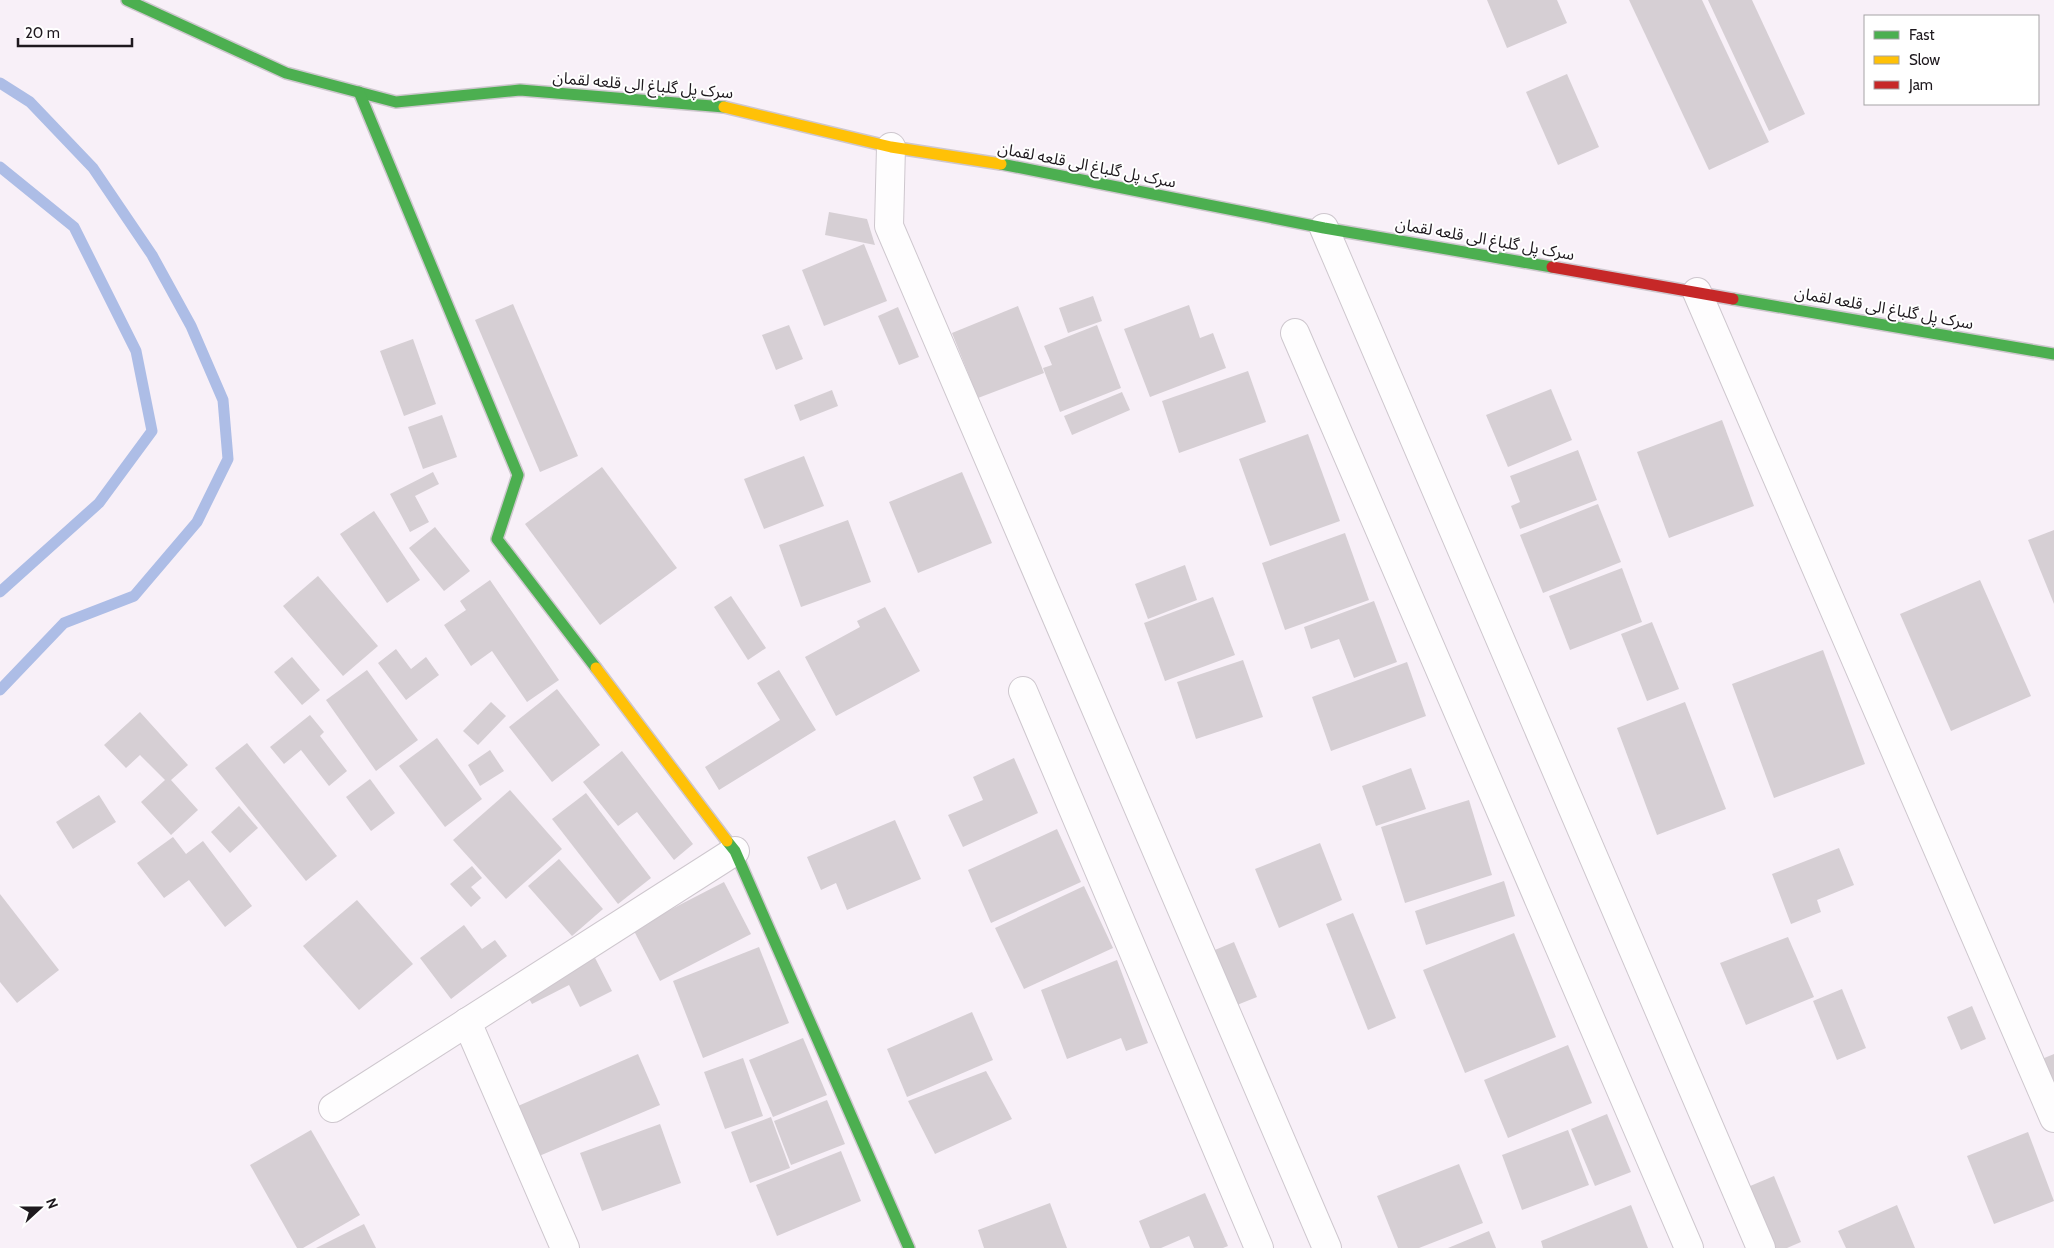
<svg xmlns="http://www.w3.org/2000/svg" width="2054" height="1248" font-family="Cabin,'Noto Sans Arabic',sans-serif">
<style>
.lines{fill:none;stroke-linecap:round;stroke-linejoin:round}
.stream{stroke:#adbde6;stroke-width:11}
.building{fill:#d6cfd4}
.street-casing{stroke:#cec7ce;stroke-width:30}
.fast-casing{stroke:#cec7ce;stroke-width:14}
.slow-casing{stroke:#cec7ce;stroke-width:14}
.jam-casing{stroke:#cec7ce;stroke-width:14}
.street{stroke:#fefdfe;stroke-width:28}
.fast{stroke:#4caf50;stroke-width:11}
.slow{stroke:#ffc107;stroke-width:11}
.jam{stroke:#c62828;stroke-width:11}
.labels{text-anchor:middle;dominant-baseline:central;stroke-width:4;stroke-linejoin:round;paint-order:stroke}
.street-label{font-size:16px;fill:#1e191e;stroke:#fff}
</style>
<rect width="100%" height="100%" fill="#f8f0f8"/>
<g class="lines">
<!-- stream -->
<g class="stream">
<polyline points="0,83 30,102 93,168 152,255 191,326 223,400 228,459 197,522 134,596 64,623 0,690"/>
<polyline points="0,167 74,227 136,351 152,431 99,503 0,592"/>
</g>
</g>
<!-- building -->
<g class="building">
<polygon points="1487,0 1557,0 1567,23 1507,48"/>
<polygon points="1629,0 1702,0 1769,142 1709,170"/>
<polygon points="1708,0 1752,0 1805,114 1769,131"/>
<polygon points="1567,74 1599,147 1558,165 1526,92"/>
<polygon points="829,212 867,219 875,245 825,235"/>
<polygon points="864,244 887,301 824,326 802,270"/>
<polygon points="1093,296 1102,321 1068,333 1059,308"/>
<polygon points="513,304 578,456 540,472 475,320"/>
<polygon points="1189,305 1200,338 1213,333 1226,368 1150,397 1124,329"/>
<polygon points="1018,306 1044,373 978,398 952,333"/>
<polygon points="898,307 919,357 899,365 878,316"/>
<polygon points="789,325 803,359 776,370 762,335"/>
<polygon points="1097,325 1121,388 1060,412 1043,368 1052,365 1044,346"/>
<polygon points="413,339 436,404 404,416 380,351"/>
<polygon points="1248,371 1266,422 1179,453 1162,401"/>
<polygon points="1551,389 1572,440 1508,467 1486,415"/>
<polygon points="832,390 838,406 800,421 794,405"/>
<polygon points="1122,392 1130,410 1072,435 1064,416"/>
<polygon points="442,415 457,457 423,469 408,427"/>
<polygon points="1722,420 1754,506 1669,538 1637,452"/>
<polygon points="1308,434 1340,521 1270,546 1239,459"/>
<polygon points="1578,450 1597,500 1520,529 1511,506 1520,502 1510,476"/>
<polygon points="804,456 824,506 764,529 744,479"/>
<polygon points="602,467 677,568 600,625 525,524"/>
<polygon points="433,472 439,484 415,496 429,522 410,532 390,494"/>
<polygon points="962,472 992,543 918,573 889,502"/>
<polygon points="1598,504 1621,562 1543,593 1520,535"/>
<polygon points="374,511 420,580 387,603 340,534"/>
<polygon points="848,520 871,582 801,607 779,545"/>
<polygon points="435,527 470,571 444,591 409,548"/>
<polygon points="2054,530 2054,604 2028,540"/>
<polygon points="1345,533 1369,600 1285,630 1262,563"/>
<polygon points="1185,565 1197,600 1148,619 1135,584"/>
<polygon points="1622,568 1642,622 1570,650 1549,596"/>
<polygon points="318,576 378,646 343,676 283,606"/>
<polygon points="490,580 559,680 527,702 492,651 471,666 444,625 466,610 460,601"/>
<polygon points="1980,580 2031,696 1951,731 1900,614"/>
<polygon points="731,596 766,648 748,660 714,607"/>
<polygon points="1213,597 1235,655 1165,681 1144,623"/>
<polygon points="1374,601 1397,662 1354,678 1339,639 1311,649 1304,627"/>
<polygon points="885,607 920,671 836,716 805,657 860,627 857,621"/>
<polygon points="1652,622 1679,689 1647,701 1621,634"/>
<polygon points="396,649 411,669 426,657 439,675 406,700 378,663"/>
<polygon points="1823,650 1865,764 1774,798 1732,684"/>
<polygon points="292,657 320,690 302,705 274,672"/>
<polygon points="1243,660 1263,717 1196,739 1177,682"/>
<polygon points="1407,662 1426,716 1331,751 1312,697"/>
<polygon points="367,670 418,740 376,771 326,700"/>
<polygon points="779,670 816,730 719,790 705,767 780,720 757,683"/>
<polygon points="557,689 600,745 552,782 509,727"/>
<polygon points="491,702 506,716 478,745 463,731"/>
<polygon points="1685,702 1726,809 1657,835 1617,728"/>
<polygon points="140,712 188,765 171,780 198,810 171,835 141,802 165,780 140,755 126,768 104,745"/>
<polygon points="310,715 324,732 320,736 347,771 329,786 301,750 284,764 270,747"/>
<polygon points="437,738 482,799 445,827 399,766"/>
<polygon points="247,743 337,856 306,881 215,768"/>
<polygon points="490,750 504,771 480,786 468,765"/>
<polygon points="622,751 693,844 674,860 637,812 618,826 583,782"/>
<polygon points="1014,758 1038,813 963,847 948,815 983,800 973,777"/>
<polygon points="1411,768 1426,809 1376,826 1362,786"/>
<polygon points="370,779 395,813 371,831 346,797"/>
<polygon points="510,790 562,849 506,899 453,840"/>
<polygon points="586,793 651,878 618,904 552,819"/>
<polygon points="99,795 116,822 73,849 56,822"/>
<polygon points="1469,800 1492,875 1405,903 1381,827"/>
<polygon points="239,806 258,828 230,853 211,832"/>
<polygon points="895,820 921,879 847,910 836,883 821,890 807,857"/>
<polygon points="1057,829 1081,882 991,923 968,870"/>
<polygon points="173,837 186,854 203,841 252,906 225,927 189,880 164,898 137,863"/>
<polygon points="1320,843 1342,900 1279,928 1255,869"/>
<polygon points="1839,848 1854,885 1817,900 1821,912 1791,924 1772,874"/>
<polygon points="559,859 603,909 572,936 528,886"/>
<polygon points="472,866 482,878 471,887 481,898 471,907 450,884"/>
<polygon points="1504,881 1515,916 1426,945 1415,911"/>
<polygon points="724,882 751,934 660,981 633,929"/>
<polygon points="1084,886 1113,948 1024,989 995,928"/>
<polygon points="0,894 59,970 17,1003 0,982"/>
<polygon points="357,900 413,964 359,1010 303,946"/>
<polygon points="1353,913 1396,1018 1368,1030 1326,924"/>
<polygon points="464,925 482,949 495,940 507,956 451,999 420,958"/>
<polygon points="1514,933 1556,1037 1465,1073 1423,970"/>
<polygon points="1788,937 1814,997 1746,1025 1720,963"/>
<polygon points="1234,942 1257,997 1232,1007 1210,952"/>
<polygon points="759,947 789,1023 703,1058 673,981"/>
<polygon points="592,952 612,991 580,1007 569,985 532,1004 523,988"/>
<polygon points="1117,960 1148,1043 1126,1051 1121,1038 1067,1059 1041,990"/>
<polygon points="1842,989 1866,1048 1837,1060 1813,1001"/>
<polygon points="1972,1006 1986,1039 1961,1050 1947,1017"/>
<polygon points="972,1012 993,1060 907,1097 887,1049"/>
<polygon points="803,1038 827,1095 773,1117 749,1060"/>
<polygon points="1568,1045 1592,1103 1508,1138 1484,1080"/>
<polygon points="638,1054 660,1105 532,1159 511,1109"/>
<polygon points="2054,1054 2054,1103 2037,1061"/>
<polygon points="743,1058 763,1116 725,1129 704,1072"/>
<polygon points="986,1071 1012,1119 935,1154 908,1101"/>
<polygon points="827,1100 845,1144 791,1165 774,1121"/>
<polygon points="1607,1114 1631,1172 1595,1186 1571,1129"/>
<polygon points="771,1117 790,1168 750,1183 731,1132"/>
<polygon points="660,1124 681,1183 602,1211 580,1153"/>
<polygon points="311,1130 360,1215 303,1248 297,1248 250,1165"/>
<polygon points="1568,1130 1589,1185 1522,1210 1502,1155"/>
<polygon points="2028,1132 2054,1201 1994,1224 1967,1156"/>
<polygon points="841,1151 861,1201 777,1236 756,1185"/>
<polygon points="1459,1164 1483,1223 1419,1248 1398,1248 1377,1196"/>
<polygon points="1774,1176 1801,1242 1787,1248 1768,1248 1743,1189"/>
<polygon points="1205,1193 1228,1246 1223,1248 1194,1248 1189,1236 1161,1248 1150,1248 1139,1221"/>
<polygon points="1050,1203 1067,1248 984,1248 978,1230"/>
<polygon points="1631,1205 1648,1248 1543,1248 1541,1241"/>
<polygon points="1897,1205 1915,1248 1846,1248 1838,1231"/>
<polygon points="364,1224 376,1248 316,1248"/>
<polygon points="1489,1231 1496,1248 1448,1248"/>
</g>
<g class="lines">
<!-- street casing -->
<g class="street-casing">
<g id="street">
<polyline points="891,147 889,226 1327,1248"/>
<polyline points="1324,228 1761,1248"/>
<polyline points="1697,292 2054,1118"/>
<polyline points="1295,333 1689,1248"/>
<polyline points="1023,691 1259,1248"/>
<polyline points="467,1022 565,1248"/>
<polyline points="333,1108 735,851"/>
</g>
</g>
<!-- fast casing -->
<g class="fast-casing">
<g id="fast">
<polyline points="127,0 286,73 396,102 520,90 724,107"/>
<polyline points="359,92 518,475 497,539 596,668"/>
<polyline points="1001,164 1324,228 1552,267"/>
<polyline points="1733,299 2054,354"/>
<polyline points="727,841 735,851 909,1248"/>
</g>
</g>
<!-- slow casing -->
<g class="slow-casing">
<g id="slow">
<polyline points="724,107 891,147 1001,164"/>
<polyline points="596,668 727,841"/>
</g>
</g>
<!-- jam casing -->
<g class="jam-casing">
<polyline id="jam" points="1552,267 1733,299"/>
</g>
<!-- street -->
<use href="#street" class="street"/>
<!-- fast -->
<use href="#fast" class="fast"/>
<!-- slow -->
<use href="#slow" class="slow"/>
<!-- jam -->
<use href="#jam" class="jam"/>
</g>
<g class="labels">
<!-- street labels -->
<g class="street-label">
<text transform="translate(643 85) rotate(5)">سرک پل گلباغ الی قلعه لقمان</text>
<text transform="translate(1087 165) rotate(11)">سرک پل گلباغ الی قلعه لقمان</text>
<text transform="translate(1485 239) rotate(10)">سرک پل گلباغ الی قلعه لقمان</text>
<text transform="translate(1884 308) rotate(10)">سرک پل گلباغ الی قلعه لقمان</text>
</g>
</g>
<!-- legend -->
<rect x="1864" y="15" width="175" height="90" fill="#ffffff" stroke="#a5a3a5"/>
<rect x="1874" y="31" width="25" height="8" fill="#4caf50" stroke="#a5a3a5"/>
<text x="1909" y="40" font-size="15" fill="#1e191e">Fast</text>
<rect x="1874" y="56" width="25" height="8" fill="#ffc107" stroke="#a5a3a5"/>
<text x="1909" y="65" font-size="15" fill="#1e191e">Slow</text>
<rect x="1874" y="81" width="25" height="8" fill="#c62828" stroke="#a5a3a5"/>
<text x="1909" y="90" font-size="15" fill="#1e191e">Jam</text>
<!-- north arrow -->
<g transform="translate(40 1208) rotate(69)" stroke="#ffffff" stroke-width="4" paint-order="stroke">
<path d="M0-4L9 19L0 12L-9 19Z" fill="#1e191e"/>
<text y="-8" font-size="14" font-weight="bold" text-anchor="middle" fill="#1e191e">N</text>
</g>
<!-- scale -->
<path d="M18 38v8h114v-8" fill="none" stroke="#1e191e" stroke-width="2.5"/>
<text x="25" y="38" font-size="15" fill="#1e191e" stroke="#ffffff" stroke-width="4" paint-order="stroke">20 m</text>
</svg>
